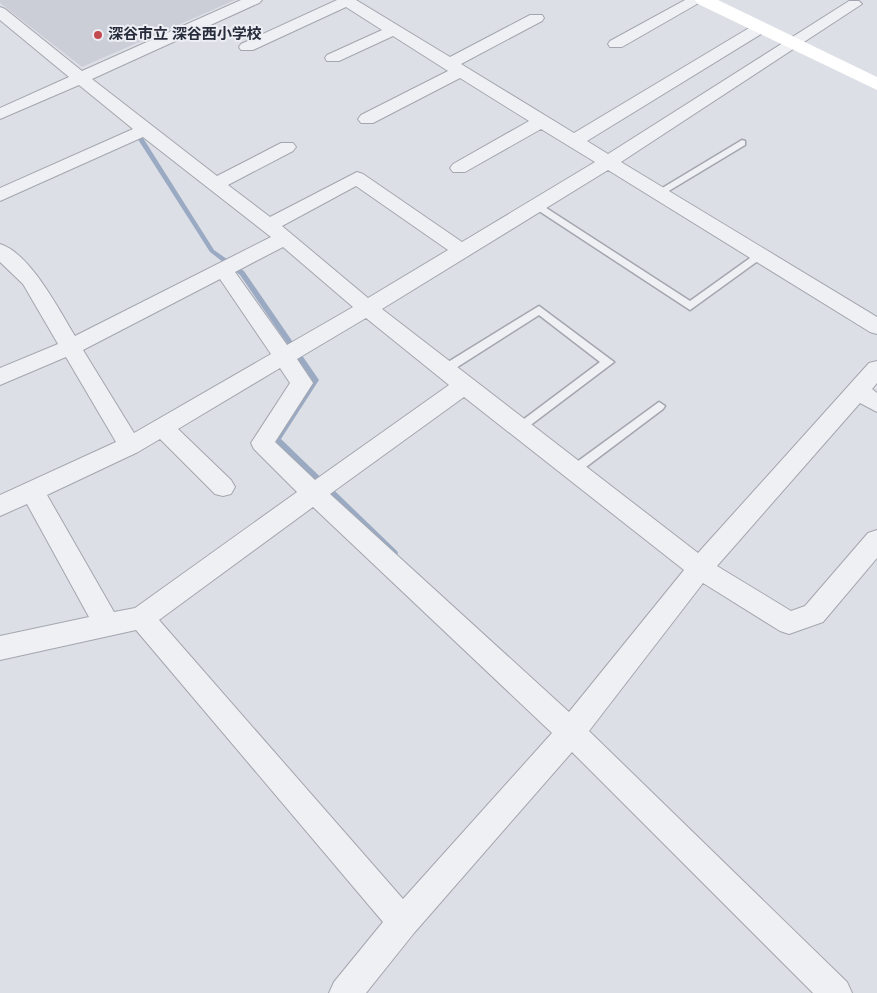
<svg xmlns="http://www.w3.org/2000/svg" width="877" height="993" font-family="Overpass,'Noto Sans JP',sans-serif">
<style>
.built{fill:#cbced7}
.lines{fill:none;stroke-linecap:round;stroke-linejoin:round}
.stream{fill:#9baac3;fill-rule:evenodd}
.lane-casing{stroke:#a3a6af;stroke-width:3}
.street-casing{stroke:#a3a6af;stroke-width:2}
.lane{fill:#eff0f4;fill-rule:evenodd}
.street{fill:#eff0f4;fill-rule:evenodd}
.secondary{fill:#fff;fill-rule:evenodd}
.poi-dot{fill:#c24b50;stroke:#eceef3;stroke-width:2}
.labels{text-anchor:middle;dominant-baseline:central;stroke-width:4;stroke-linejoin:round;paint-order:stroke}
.far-poi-label{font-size:15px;font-weight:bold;fill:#282d3b;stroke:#eceef3;text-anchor:start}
</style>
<rect width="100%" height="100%" fill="#dddfe6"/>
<!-- built -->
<polygon class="built" points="0,0 235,0 82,67 0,3"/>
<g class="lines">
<!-- stream -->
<polygon class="stream" points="135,128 138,130 214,250 244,271 319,380 281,439 397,551 398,553 397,555 394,556 391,555 274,441 273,439 274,437 312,380 240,275 210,252 132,130"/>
<!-- lane casing -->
<g class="lane-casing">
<g id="lane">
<polygon points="742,140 745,141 745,145 662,195 656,195 654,193"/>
<polygon points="537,202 690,301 757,253 765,253 766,255 690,310 533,207 533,203"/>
<polygon points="539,306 614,362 520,433 516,431 514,428 516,425 600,362 539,315 448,373 444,374 438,370 440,367"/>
<polygon points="659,402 665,406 663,409 578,473 570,473 568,470 570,467"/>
</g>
</g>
<!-- street casing -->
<g class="street-casing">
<g id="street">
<path d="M241 0H262L259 3 92 79 217 176 281 143H293L296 147 293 151 228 185 270 217 357 172 363 174 462 242 595 162 541 129 465 172H453L450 168 453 164 529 121 460 78 373 123H361L358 119 361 115 448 71 393 36 339 61H327L325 58 327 55 382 30 346 7 253 50H241L239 47 241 44 337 0H356L450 57 530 15H542L544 18 542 21 461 64 574 133 754 25H766L768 28 766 31 587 141 608 154 849 1H859L862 4 621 162 877 317V334L870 332 608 170 382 309 698 553 869 363 877 361V383L872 389 877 393V412L860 403 717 566 791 611 805 606 868 533 877 530V558L823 622 789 634 780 631 703 583 589 731 847 982 852 993H813L572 752 414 933 366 993H329L334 982 383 922 136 630 0 660V636L89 617 27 504 0 516V495L116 442 66 357 0 385V368L58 344 23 284 0 262V244C30 253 59 310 75 336L271 237 143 137 0 201V188L133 129 79 85 0 119V108L69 77 0 20V7L5 9 82 71ZM356 186 448 250 368 298 282 226ZM283 247 353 307 287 345 235 272ZM220 279 271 354 134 433 83 350ZM366 318 449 385 315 480 275 442 313 383 297 359ZM280 368 290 383 251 443 254 449 297 492 135 608 114 612 47 495 138 452 160 439 215 494 223 496 231 494 235 487 231 480 178 429ZM464 397 684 570 569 712 330 494ZM313 507 552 733 403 899 159 620Z"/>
<polygon points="685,0 704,0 622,47 610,47 608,44 610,41"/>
</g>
</g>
<!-- lane -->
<use href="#lane" class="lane"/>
<!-- street -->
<use href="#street" class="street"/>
<!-- secondary -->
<polygon class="secondary" points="695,0 718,0 877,77 877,90 698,4"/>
</g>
<!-- markers -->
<circle class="poi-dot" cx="98" cy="35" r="5"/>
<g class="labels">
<!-- far-poi labels -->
<g class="far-poi-label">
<text x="108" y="35">深谷市立 深谷西小学校</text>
</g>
</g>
</svg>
